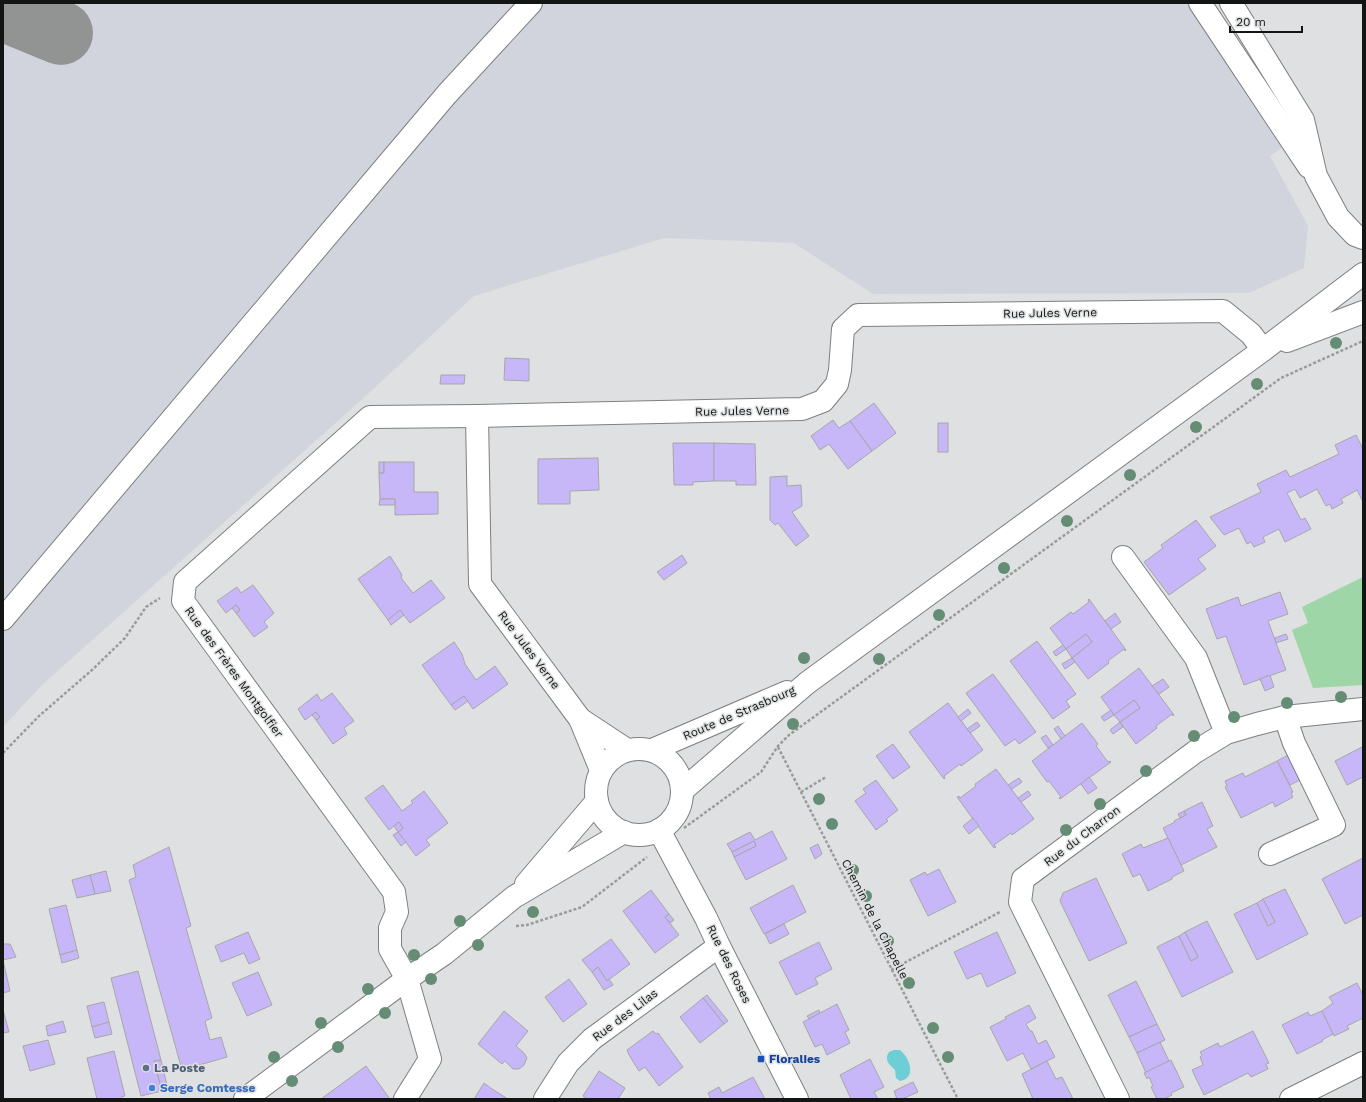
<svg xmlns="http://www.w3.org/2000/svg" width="1366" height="1102" font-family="'Work Sans',sans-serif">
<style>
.built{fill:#d1d4dc}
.green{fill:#9ed6a8}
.water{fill:#6eced6}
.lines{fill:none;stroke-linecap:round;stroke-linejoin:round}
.taxiway{stroke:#929494;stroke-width:64}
.building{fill:#c7b7f8;stroke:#a7a7a8}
.minor-casing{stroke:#7e7f80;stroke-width:24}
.major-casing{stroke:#7e7f80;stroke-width:24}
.path{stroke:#9a9b9b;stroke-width:2.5;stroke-dasharray:3 2;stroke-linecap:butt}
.minor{stroke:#fff;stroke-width:22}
.major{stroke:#fff;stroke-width:22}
.tree{fill:#658d75}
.transit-dot{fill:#1a4fb4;stroke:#dfe0e1;stroke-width:1.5}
.service-dot{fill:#5c6f8a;stroke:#dfe0e1;stroke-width:1.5}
.shop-dot{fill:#3f7fe0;stroke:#dfe0e1;stroke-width:1.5}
.labels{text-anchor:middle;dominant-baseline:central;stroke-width:3;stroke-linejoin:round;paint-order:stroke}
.street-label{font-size:12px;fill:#131414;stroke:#dfe0e1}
.transit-label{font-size:12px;font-weight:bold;fill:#164399;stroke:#dfe0e1;text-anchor:start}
.service-label{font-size:12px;font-weight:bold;fill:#4e5e75;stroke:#dfe0e1;text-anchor:start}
.shop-label{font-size:12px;font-weight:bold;fill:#366cbe;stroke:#dfe0e1;text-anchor:start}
</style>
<rect width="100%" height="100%" fill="#dfe0e1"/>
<!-- built -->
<polygon class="built" points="3,3 1215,3 1298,137 1270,156 1308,226 1304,268 1249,293 873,294 794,243 664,238 474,296 358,403 43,684 3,727"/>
<!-- green -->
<polygon class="green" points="1363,577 1363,685 1313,688 1292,630 1308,623 1302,607"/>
<!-- water -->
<path class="water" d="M894 1050H900C910 1058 917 1078 900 1081L896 1078 895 1070 889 1064 887 1060V1056L889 1052Z"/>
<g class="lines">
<!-- taxiway -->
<polyline class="taxiway" points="3,9 61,33"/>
</g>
<!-- building -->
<g class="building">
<polygon points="505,358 529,359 529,381 504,380"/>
<polygon points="441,375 465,375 464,384 440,384"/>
<polygon points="874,403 896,433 872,451 850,421"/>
<polygon points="833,420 839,428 850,421 872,451 848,469 829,444 820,450 811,436"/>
<rect x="938" y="423" width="10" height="29"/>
<polygon points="1356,435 1363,449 1363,502 1357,490 1341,499 1343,503 1332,509 1330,504 1326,506 1317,489 1300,498 1295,489 1287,493 1301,520 1305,518 1311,529 1285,542 1279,529 1263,537 1265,542 1254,547 1251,542 1247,544 1239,528 1224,535 1210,517 1261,492 1257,484 1286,470 1290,477 1339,454 1335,445"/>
<polygon points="673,443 714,443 714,481 693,482 693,485 674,485"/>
<polygon points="714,443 755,444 756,485 736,485 736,481 714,481"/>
<polygon points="598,458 599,490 570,491 570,504 538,504 538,459"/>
<rect x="379" y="462" width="5" height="11"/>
<polygon points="384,462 414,462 414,492 438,492 438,514 395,515 395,499 380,499 379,473 384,473"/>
<polygon points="787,476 787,486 801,485 802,506 792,512 809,536 796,546 778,523 775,525 770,520 770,477"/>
<polygon points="380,499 395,499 395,505 379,505"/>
<polygon points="1196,520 1216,546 1198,559 1206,569 1169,595 1144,562 1163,548 1161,545"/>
<polygon points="682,555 687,563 664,580 657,572"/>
<polygon points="390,556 402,575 401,578 413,593 431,580 445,598 410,623 400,610 388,620 358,579"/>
<polygon points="253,585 274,613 264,622 268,627 254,637 236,613 240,610 236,605 226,613 217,601 237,587 241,593"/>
<polygon points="1280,592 1288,614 1268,621 1286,670 1244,685 1226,636 1217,639 1206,609 1238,597 1241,606"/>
<polygon points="1089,599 1126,650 1125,651 1124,649 1108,661 1109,663 1088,679 1072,658 1092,642 1086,634 1066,649 1050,628 1071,612 1073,614 1089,602 1088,600"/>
<polygon points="236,605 240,610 236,613 232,608"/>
<polygon points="400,610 404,615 391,625 388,620"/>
<polygon points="1115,613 1121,622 1111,629 1105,621"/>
<polygon points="1086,634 1092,642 1072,658 1066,649"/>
<polygon points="1286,634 1288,639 1276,643 1275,638"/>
<polygon points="1037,641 1076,694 1066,701 1070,707 1053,719 1010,661"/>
<polygon points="454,642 462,654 465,664 476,680 495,666 508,684 473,709 464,696 451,705 422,665"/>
<polygon points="1063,645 1066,649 1056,656 1053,652"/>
<polygon points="1072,658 1075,662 1065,669 1062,664"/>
<polygon points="1139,668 1174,715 1173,716 1172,714 1156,726 1157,728 1136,744 1120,722 1140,708 1134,700 1114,715 1101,697"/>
<polygon points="993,674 1036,732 1019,744 1015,739 1005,746 966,693"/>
<polygon points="1270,675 1274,687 1265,691 1260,679"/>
<polygon points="1163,679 1169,687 1159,694 1152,686"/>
<polygon points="332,693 354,721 344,728 347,734 333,744 316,720 320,717 316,712 305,720 298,709 317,694 321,701"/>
<polygon points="464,696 468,701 455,710 451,705"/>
<polygon points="1134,700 1140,708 1120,722 1114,715"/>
<polygon points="948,703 983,750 961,766 960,764 944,776 945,778 944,779 909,732"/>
<polygon points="968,709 971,713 961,721 958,717"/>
<polygon points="1111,710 1114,715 1104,721 1101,717"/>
<polygon points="316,712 320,717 316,720 312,715"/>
<polygon points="977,722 980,726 970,733 967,729"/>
<polygon points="1120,722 1123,727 1113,734 1110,730"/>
<polygon points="1082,723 1098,744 1096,746 1108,762 1110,761 1111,762 1060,799 1059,798 1061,797 1049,781 1047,782 1032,761"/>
<polygon points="1058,726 1065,736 1061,739 1054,729"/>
<polygon points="1046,735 1053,745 1048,748 1041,738"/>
<polygon points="893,744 910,767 893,779 876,756"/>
<polygon points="1362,747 1363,750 1363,777 1347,785 1335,761"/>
<polygon points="1290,754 1302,779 1290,785 1277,761"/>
<polygon points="1277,761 1293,792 1291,793 1293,797 1275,807 1273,802 1241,818 1225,787 1227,786 1225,781 1243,773 1245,777"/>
<polygon points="996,769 1034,819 1012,835 1011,833 994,845 996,847 994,848 957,797 959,796 960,798 976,786 975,784"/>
<polygon points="1089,777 1097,788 1088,794 1081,784"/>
<polygon points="1019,778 1022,782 1012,789 1008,785"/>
<polygon points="876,780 898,810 886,819 888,821 876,830 855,801 866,793 863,789"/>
<polygon points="383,785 402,811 413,803 411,801 424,791 448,823 426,840 430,845 416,856 398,832 403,828 399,822 389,830 365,798"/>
<polygon points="1028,791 1031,795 1021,802 1018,798"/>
<polygon points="1202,802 1213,826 1207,829 1217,847 1181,865 1163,828 1175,822 1174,821 1186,815 1184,811"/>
<polygon points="1184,811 1186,815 1180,818 1178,814"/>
<polygon points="973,818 979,826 969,834 963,826"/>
<polygon points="399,822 403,828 398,832 394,826"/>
<polygon points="772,831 787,859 746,880 734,857 756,846 754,841 732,852 727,844 750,832 755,840"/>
<polygon points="398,832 406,842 401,846 393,835"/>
<polygon points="1168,838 1184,871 1172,877 1172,879 1148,891 1140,874 1133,877 1122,854 1141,844 1143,848"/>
<polygon points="754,841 756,846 734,857 732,852"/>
<polygon points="818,844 822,854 815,859 810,848"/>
<polygon points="169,847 191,926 186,928 212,1018 205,1021 210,1040 221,1037 227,1057 182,1070 129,880 136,877 133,865"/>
<polygon points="1363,858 1363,915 1345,924 1322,879"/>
<polygon points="939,869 956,902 928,916 910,880 925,872 927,875"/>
<polygon points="106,871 111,891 95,894 90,875"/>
<polygon points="90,875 95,894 77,898 72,880"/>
<polygon points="1096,878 1127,943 1089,961 1060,901 1063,893"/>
<polygon points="793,885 806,912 764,934 750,908"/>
<polygon points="1285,889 1308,934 1257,960 1234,914 1257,903 1268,926 1275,922 1263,899"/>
<polygon points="651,890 669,914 665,917 679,935 655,953 623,911"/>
<polygon points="1263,899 1275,922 1268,926 1257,903"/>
<polygon points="66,905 77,950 60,955 49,909"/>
<polygon points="669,914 674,920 670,923 665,917"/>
<polygon points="1207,921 1233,972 1182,997 1157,947 1179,936 1191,961 1198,957 1185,932"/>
<polygon points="784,924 789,934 770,944 765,934"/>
<polygon points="248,932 260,959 249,964 244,953 221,962 215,946"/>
<polygon points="997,932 1016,973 987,987 981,973 967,979 954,952"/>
<polygon points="1185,932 1198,957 1191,961 1179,936"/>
<polygon points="611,939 630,964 607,981 598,967 592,972 582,960"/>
<polygon points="819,942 832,969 815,978 818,984 796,995 779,962"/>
<polygon points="3,944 10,944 16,957 3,960 10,991 3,993"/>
<polygon points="77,950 79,958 62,963 60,955"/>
<polygon points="598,967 607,981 609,979 613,985 604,990 592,972"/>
<polygon points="138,971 161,1060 154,1061 162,1091 141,1096 111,978"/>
<polygon points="258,972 272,1005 247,1016 232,983"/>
<polygon points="569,979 587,1004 563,1022 545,997"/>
<polygon points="1136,981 1157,1024 1129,1037 1108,995"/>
<polygon points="1357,983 1363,995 1363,1018 1347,1026 1349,1029 1334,1036 1322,1011 1333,1003 1329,997"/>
<polygon points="707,995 728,1021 724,1024 703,998"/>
<polygon points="703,998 724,1024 700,1043 680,1017"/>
<polygon points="104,1002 109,1022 92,1027 87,1006"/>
<polygon points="837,1004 849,1030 845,1032 850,1043 827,1055 822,1044 815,1047 803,1022"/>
<polygon points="1029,1005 1036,1018 1026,1024 1030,1031 1032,1031 1038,1044 1046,1040 1055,1057 1031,1069 1023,1053 1007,1061 990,1027 1006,1019 1005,1017"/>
<polygon points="3,1010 9,1032 3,1033"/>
<polygon points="819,1010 820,1013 809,1019 807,1016"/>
<polygon points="504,1011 528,1031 516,1046 524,1053 527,1058 524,1065 519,1069 513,1069 505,1061 502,1064 478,1044"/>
<polygon points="1322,1011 1333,1034 1322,1040 1323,1041 1297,1054 1282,1025 1308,1012 1310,1016"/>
<polygon points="63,1021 66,1032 48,1036 46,1026"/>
<polygon points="109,1022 112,1034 95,1038 92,1027"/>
<polygon points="1157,1024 1165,1040 1137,1053 1129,1037"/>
<polygon points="653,1031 656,1034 658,1033 683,1067 659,1086 645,1067 639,1071 629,1055 627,1050"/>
<polygon points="1253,1031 1269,1063 1266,1064 1268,1069 1251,1077 1248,1073 1204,1095 1192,1070 1203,1065 1200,1057 1202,1055 1200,1052 1218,1043 1220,1047"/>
<polygon points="48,1040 55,1064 30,1071 23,1046"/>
<polygon points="1160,1042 1169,1061 1146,1073 1137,1053"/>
<polygon points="114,1051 125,1096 121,1097 121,1099 97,1099 87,1058"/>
<polygon points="870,1059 884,1087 874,1092 878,1099 851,1099 840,1075"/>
<polygon points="161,1060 168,1089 162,1091 154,1061"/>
<polygon points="1171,1060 1184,1087 1171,1093 1172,1095 1164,1099 1157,1099 1151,1087 1153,1086 1149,1077 1147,1079 1144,1073"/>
<polygon points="1047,1061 1056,1079 1062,1077 1073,1099 1033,1099 1022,1074"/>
<polygon points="366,1066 390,1099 321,1099"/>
<polygon points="599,1071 625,1088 618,1099 587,1099 583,1096"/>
<polygon points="753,1077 765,1099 711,1099 708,1093 719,1087 722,1093"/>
<polygon points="913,1082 918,1092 902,1099 897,1099 894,1091"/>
<polygon points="484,1083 492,1089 508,1099 474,1099"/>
</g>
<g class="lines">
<!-- minor casing -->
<g class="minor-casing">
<g id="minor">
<polyline points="1200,3 1309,167"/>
<polyline points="1231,3 1303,120 1316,176 1338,217 1355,235 1363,238"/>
<polyline points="1123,557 1196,658 1226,733"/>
<polyline points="3,619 447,94 531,3"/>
<polyline points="580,719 627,750"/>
<polyline points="601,770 580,719 480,584 477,416 802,409 823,401 837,384 840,370 843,329 858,315 1223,311 1251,334 1263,350"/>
<polyline points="659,830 706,918 719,946 797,1099"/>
<polyline points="1270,854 1334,825 1294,743 1285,717"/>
<polyline points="405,1099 430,1059 407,979 390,949 390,928 397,912 394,892 183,601 185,582 370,417 477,416"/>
<polyline points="545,1099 568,1063 592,1039 719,946"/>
<polyline points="1118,1099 1020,902 1023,879 1195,752 1226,733 1257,724 1285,717 1363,709"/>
<polyline points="1291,1099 1363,1063"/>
</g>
</g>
<!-- major casing -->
<g class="major-casing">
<g id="major">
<polyline points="1287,341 1363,312"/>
<circle cx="639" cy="792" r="43"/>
<polyline points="652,750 787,692"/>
<polyline points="683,790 807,683 1263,350 1363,274"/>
<polyline points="526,884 597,801"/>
<polyline points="245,1099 407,979 444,954 514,897 624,832"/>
</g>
</g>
<!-- path -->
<g class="path">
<polyline points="778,747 958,1099"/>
<polyline points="3,753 39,716 92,670 125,638 146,607 160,598"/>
<polyline points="801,792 826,777"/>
<polyline points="684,828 761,772 778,746 789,735 1281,378 1363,341"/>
<polyline points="516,926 527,925 582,907 647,857"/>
<polyline points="891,970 1000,912"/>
</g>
<!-- minor -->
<use href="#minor" class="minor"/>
<!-- major -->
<use href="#major" class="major"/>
</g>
<!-- trees -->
<g class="tree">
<circle cx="1336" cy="343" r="6"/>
<circle cx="1257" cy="384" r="6"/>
<circle cx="1196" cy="427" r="6"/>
<circle cx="1130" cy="475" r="6"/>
<circle cx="1067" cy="521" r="6"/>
<circle cx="1004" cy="568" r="6"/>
<circle cx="939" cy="615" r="6"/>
<circle cx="804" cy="658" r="6"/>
<circle cx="879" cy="659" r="6"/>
<circle cx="1341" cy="697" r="6"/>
<circle cx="1287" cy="703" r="6"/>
<circle cx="1234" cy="717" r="6"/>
<circle cx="793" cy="724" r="6"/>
<circle cx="1194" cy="736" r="6"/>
<circle cx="1146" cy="771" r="6"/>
<circle cx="819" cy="799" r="6"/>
<circle cx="1100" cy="804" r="6"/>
<circle cx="832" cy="824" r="6"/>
<circle cx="1066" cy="830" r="6"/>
<circle cx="853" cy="870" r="6"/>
<circle cx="866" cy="896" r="6"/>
<circle cx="533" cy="912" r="6"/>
<circle cx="460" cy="921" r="6"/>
<circle cx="888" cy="941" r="6"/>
<circle cx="478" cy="945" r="6"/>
<circle cx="414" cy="955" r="6"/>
<circle cx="431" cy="979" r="6"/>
<circle cx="909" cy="983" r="6"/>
<circle cx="368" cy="989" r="6"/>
<circle cx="385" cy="1013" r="6"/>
<circle cx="321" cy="1023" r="6"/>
<circle cx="933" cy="1028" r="6"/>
<circle cx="338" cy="1047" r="6"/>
<circle cx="274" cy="1057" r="6"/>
<circle cx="948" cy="1057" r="6"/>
<circle cx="292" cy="1081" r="6"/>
</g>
<!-- markers -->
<rect class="transit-dot" x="757" y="1055" width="8" height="8" rx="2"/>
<circle class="service-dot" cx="146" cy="1068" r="4"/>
<circle class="shop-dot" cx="152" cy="1088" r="4"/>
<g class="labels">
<!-- street labels -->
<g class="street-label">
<text transform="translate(1050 313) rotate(-1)">Rue Jules Verne</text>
<text transform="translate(742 411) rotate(-1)">Rue Jules Verne</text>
<text transform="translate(529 650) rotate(53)">Rue Jules Verne</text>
<text transform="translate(234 672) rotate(54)">Rue des Frères Montgolfier</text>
<text transform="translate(739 713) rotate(-23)">Route de Strasbourg</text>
<text transform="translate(1082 836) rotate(-37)">Rue du Charron</text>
<text transform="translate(875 919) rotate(63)">Chemin de la Chapelle</text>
<text transform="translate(729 964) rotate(64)">Rue des Roses</text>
<text transform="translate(625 1015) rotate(-37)">Rue des Lilas</text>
</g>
<!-- transit labels -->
<g class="transit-label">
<text x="769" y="1059">Floralies</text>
</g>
<!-- service labels -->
<g class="service-label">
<text x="154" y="1068">La Poste</text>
</g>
<!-- shop labels -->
<g class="shop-label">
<text x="160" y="1088">Serge Comtesse</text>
</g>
</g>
<!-- border -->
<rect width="1366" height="1102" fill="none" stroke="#131414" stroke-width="8"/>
<!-- scale -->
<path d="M1230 26v6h72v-6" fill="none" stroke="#131414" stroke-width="2"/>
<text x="1236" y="26" font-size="12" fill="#131414" stroke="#dfe0e1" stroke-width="3" paint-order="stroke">20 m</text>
</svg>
